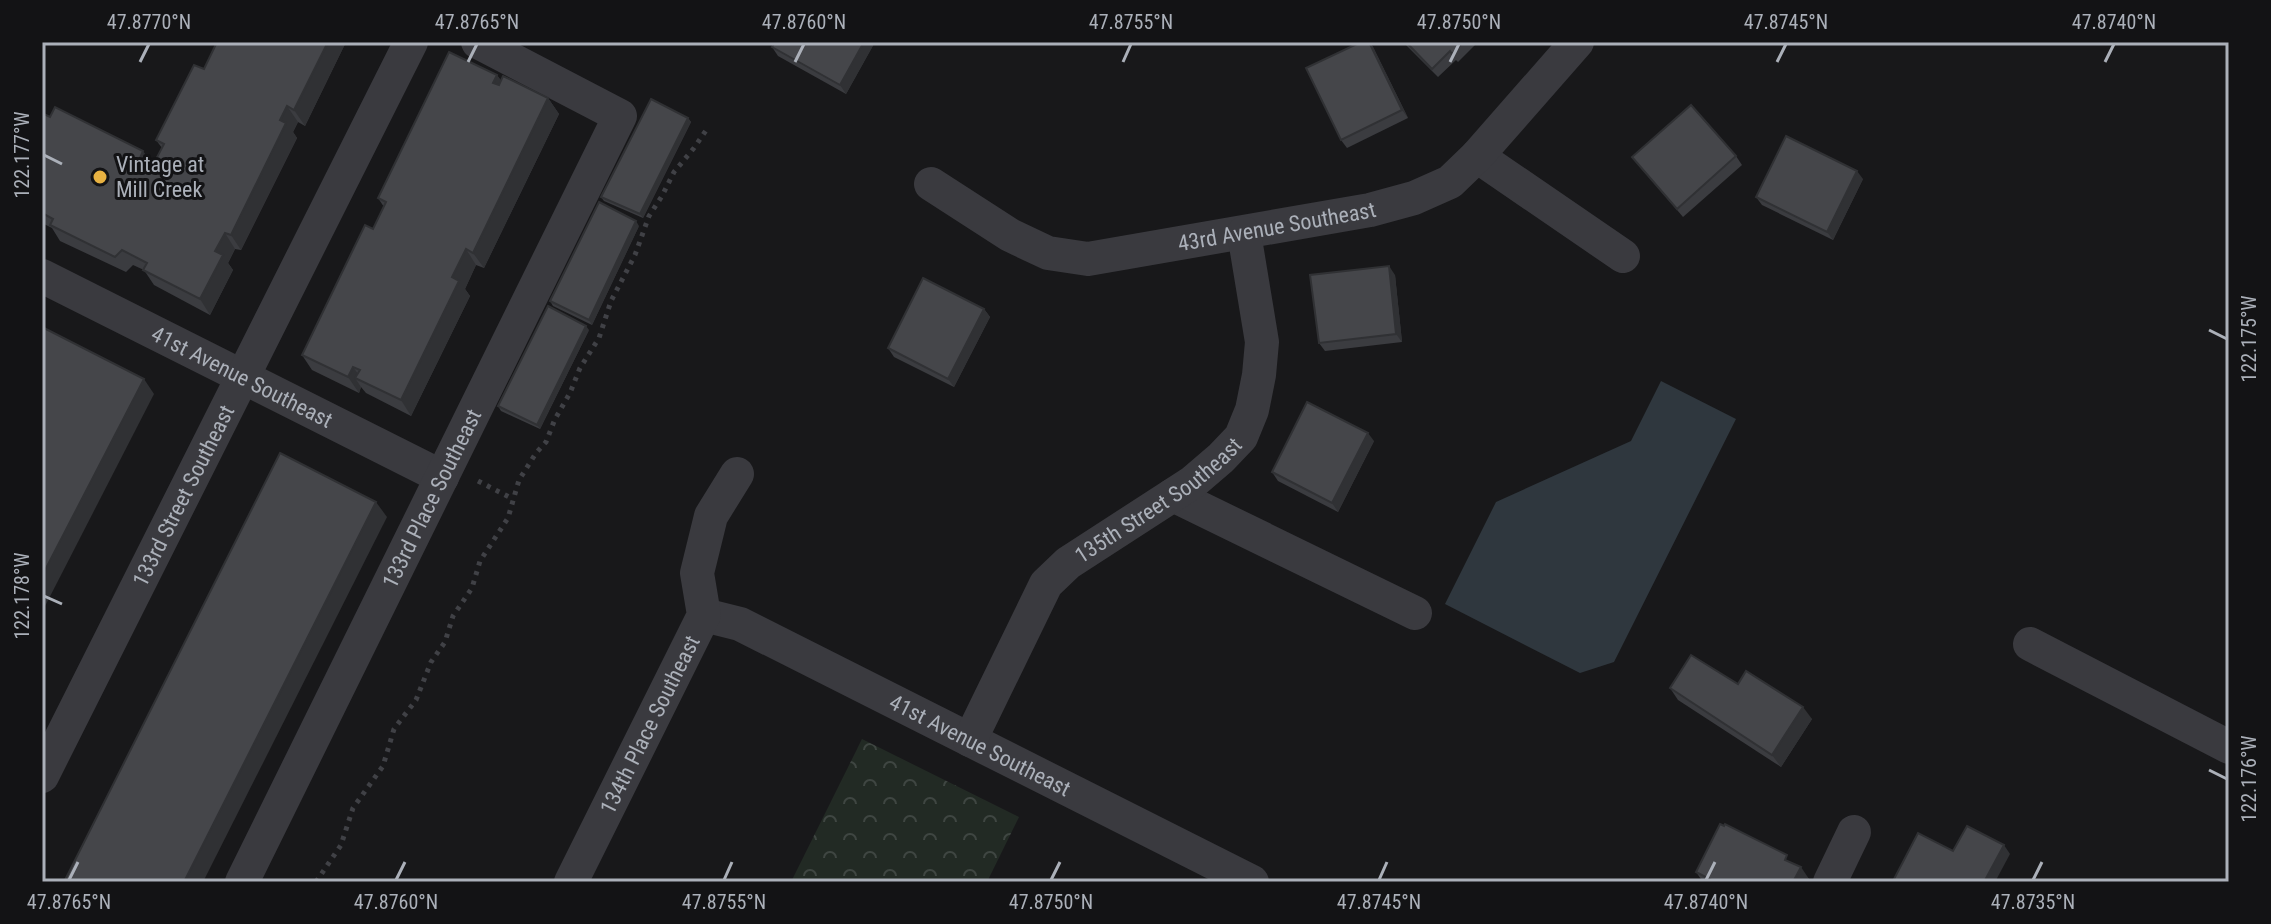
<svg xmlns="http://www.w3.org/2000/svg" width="2271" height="924" font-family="'Roboto Condensed',sans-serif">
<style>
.park{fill:url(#park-crowns)}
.water{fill:#2f373e}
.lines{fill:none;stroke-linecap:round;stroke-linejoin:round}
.path{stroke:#404146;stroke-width:5;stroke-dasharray:4 6;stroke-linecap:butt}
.minor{stroke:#3a3a3f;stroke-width:34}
.wall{fill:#3b3c40}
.shaded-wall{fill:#303134}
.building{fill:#45464a;stroke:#303134;stroke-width:2}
.ticks{fill:none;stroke:#abb0b9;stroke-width:3}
.poi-dot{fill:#e8b242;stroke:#131315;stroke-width:3}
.labels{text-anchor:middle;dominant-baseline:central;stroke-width:6;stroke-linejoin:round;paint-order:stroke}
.poi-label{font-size:22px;fill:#abb0b9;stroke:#131315;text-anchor:start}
.street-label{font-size:22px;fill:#abb0b9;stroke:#131315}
.neatline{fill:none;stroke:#abb0b9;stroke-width:3}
.ticks-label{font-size:20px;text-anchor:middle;fill:#abb0b9}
</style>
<defs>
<pattern id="park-crowns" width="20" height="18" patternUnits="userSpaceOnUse" patternTransform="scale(2)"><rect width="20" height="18" fill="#222a24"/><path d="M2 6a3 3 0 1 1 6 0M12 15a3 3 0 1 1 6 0" fill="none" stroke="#3f4642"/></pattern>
</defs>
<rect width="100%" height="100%" fill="#18181a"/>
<!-- park -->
<polygon class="park" points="862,739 1019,817 987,882 791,882"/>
<!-- water -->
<polygon class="water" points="1661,381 1736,419 1614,662 1580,673 1445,604 1496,502 1631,441"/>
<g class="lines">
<!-- path -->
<g class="path">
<polyline points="478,481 513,499"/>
<polyline points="316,882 341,845 353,808 383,766 394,729 416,700 431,662 445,642 453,616 472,588 480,561 508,518 519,480 536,453 546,442 555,419 570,393 580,368 599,338 611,301 635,255 649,216 662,196 674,172 694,148 707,129"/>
</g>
<!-- minor -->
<g class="minor">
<polyline points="1477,156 1623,256"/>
<path id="s1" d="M931 184 1010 235 1048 253 1088 259 1370 210 1414 198 1450 182 1477 156 1577 42"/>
<path id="s2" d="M42 276 442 477"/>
<polyline points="1173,495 1415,613"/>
<path id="s3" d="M704 615 740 624 1252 882"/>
<polyline points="2030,644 2229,747"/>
<path id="s4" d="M970 740 1046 584 1068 563 1193 482 1221 458 1241 437 1252 410 1259 375 1262 342 1244 233"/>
<path id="s5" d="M42 776 411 42"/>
<path id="s6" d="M242 882 620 116 478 42"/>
<path id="s7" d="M571 882 704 615 697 573 711 516 737 474"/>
<polyline points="1830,882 1854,832"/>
</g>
</g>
<!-- wall -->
<g class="wall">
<polygon points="346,42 305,126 298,122 293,132 297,138 241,250 235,249 228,263 233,270 210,315 154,285 144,270 133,265 126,272 60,241 52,228 42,223 42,113 153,165 162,148 156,140 204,69"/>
<polygon points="775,42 875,42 846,94 778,56 772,47"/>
<polygon points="1361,42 1370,42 1373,47 1408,118 1347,148 1341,140"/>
<polygon points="1403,42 1478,42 1458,62 1456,60 1438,77"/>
<polygon points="497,75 501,81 548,98 559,114 484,268 476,265 465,289 470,296 411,416 366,393 361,387 359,393 312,370 302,355 373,229 384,207 378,198"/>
<polygon points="688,118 691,122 643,218 604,201 601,197"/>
<polygon points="1736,156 1742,165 1683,217 1632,157"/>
<polygon points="1863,179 1833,240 1762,205 1756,197"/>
<polygon points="639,226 592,325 553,306 550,301"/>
<polygon points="1395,275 1402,342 1325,351 1319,343"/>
<polygon points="984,309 990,317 954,387 894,357 888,348"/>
<polygon points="589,330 540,429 501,411 498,406"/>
<polygon points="1374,441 1338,512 1278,481 1272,472"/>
<polygon points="1738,684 1812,719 1781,767 1678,700 1670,688"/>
<polygon points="1794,864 1809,879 1808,882 1703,882 1696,872"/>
</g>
<!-- shaded-wall -->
<g class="shaded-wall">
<polygon points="328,42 346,42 305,126 294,110"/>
<polygon points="864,42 875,42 846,94 840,85"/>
<polygon points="1369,42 1373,47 1408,118 1402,110"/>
<polygon points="497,75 508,90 493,83"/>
<polygon points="548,98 559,114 484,268 473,253"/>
<polygon points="287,106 298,122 293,132 297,138 241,250 231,235"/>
<polygon points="688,118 691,122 643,218 640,214"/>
<polygon points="143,151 154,166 140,158"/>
<polygon points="1857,171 1863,179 1833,240 1827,232"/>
<polygon points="636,221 639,226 592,325 589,320"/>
<polygon points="225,233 235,249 228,263 233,270 210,315 200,299 215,251"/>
<polygon points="466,249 476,265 465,289 470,296 411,416 401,400 452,277"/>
<polygon points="1389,266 1395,275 1402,342 1396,334"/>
<polygon points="984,309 990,317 954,387 948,379"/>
<polygon points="586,326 589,330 540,429 537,425"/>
<polygon points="353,367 364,382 355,378 361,387 359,393 348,377"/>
<polygon points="144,379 154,394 42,612 42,576"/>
<polygon points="1368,433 1374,441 1338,512 1332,503"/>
<polygon points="376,502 387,517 203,882 184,882"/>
<polygon points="1803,707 1812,719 1781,767 1772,755"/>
<polygon points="2004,845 2010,854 1995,882 1984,882"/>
<polygon points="1801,867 1809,879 1808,882 1793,882"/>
</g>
<!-- building -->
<g class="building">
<polygon points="217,42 328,42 294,110 287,106 280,120 286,123 231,235 225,233 215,251 223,255 200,299 143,270 147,263 122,250 115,257 50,225 53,219 42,213 42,113 50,117 55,107 143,151 140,158 153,165 164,144 156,140 194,65 204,69"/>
<polygon points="775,42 864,42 840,85 772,47"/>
<polygon points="1361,42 1369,42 1402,110 1341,140 1306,68"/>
<polygon points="1406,42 1463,42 1452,54 1450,51 1432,69"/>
<polygon points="449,52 497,75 493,83 499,85 503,76 548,98 473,253 466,249 452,277 459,281 401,400 355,378 360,370 353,367 348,377 302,355 365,225 373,229 386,202 378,198"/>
<polygon points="651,99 688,118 640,214 601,197"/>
<polygon points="1691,105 1736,156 1677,209 1632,157"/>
<polygon points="1786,136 1857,171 1827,232 1756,197"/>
<polygon points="599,202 636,221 589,320 550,301"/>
<polygon points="1389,266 1396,334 1319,343 1310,275"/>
<polygon points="923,278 984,309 948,379 888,348"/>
<polygon points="548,306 586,326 537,425 498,406"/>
<polygon points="42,327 144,379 42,576"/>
<polygon points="1307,402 1368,433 1332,503 1272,472"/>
<polygon points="280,453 376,502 184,882 64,882"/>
<polygon points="1691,655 1738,684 1746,671 1803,707 1772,755 1670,688"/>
<polygon points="1720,824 1724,826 1725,824 1787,855 1785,860 1801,867 1793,882 1715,882 1696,872"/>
<polygon points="1967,826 2004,845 1984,882 1893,881 1918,833 1953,851"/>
</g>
<!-- ticks -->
<path class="ticks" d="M140 62 149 44M468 62 477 44M795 62 804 44M1123 62 1131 44M1450 62 1459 44M1777 62 1786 44M2105 62 2114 44M44 155 62 164M2209 330 2227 339M44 596 62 604M2209 770 2227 779M69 880 78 862M396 880 405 862M724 880 732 862M1051 880 1060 862M1379 880 1387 862M1706 880 1715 862M2033 880 2042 862"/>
<!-- markers -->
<circle class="poi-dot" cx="100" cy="177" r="8"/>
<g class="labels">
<!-- poi labels -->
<g class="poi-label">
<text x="116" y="164">Vintage at<tspan x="116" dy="25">Mill Creek</tspan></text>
</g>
<!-- street labels -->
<g class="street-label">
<text stroke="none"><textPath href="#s1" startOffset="368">43rd Avenue Southeast</textPath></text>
<text stroke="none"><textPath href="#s2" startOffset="224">41st Avenue Southeast</textPath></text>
<text stroke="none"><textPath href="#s5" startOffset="314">133rd Street Southeast</textPath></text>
<text stroke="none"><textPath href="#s4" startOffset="314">135th Street Southeast</textPath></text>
<text stroke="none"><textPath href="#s6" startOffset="428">133rd Place Southeast</textPath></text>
<text stroke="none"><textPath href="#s7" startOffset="176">134th Place Southeast</textPath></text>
<text stroke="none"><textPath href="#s3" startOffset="306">41st Avenue Southeast</textPath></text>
</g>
</g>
<!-- border -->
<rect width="2271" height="924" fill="none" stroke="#131315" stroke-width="88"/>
<rect x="44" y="44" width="2183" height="836" class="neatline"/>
<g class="ticks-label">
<text x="149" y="29">47.8770°N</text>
<text x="477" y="29">47.8765°N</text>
<text x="804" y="29">47.8760°N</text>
<text x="1131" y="29">47.8755°N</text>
<text x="1459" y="29">47.8750°N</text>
<text x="1786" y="29">47.8745°N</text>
<text x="2114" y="29">47.8740°N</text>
<text transform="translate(22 155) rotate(-90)" y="7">122.177°W</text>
<text transform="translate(2249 339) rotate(-90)" y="7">122.175°W</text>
<text transform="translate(22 596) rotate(-90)" y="7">122.178°W</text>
<text transform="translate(2249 779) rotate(-90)" y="7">122.176°W</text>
<text x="69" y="909">47.8765°N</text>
<text x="396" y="909">47.8760°N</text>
<text x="724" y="909">47.8755°N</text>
<text x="1051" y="909">47.8750°N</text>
<text x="1379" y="909">47.8745°N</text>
<text x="1706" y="909">47.8740°N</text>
<text x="2033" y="909">47.8735°N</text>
</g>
</svg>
